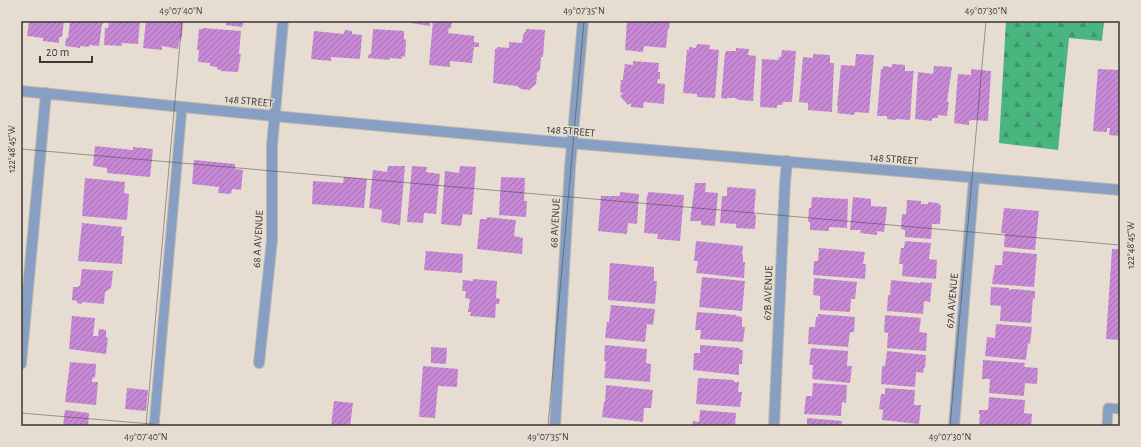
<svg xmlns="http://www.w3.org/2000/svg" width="1141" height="447" font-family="'Alegreya Sans',sans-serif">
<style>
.forest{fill:url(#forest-firs)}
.building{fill:url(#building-hatch)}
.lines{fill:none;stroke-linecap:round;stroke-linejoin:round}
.service-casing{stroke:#c0b8ae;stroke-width:11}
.minor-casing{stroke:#c0b8ae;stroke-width:12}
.tertiary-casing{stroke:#c0b8ae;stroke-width:12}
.service{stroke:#869fc2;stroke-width:9}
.minor{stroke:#869fc2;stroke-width:10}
.tertiary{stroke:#869fc2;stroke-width:10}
.ticks{fill:none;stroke:#3a3732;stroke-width:1;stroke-opacity:0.45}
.labels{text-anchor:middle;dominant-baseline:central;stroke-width:3;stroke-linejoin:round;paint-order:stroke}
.street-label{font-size:11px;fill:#3a3732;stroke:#e6dcd1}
.neatline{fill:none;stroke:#3a3732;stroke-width:1.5}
.ticks-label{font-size:10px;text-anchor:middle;fill:#3a3732}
</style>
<defs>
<pattern id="forest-firs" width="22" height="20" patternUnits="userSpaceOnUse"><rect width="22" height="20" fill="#4ab67f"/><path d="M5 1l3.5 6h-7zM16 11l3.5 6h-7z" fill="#3f9569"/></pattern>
<pattern id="building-hatch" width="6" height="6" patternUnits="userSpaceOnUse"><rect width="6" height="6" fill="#c788d6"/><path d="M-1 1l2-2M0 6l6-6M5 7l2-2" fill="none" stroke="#a370ae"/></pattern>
</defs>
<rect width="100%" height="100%" fill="#e6dcd1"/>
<!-- forest -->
<polygon class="forest" points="1006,21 1104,21 1102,41 1069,38 1058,150 999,143"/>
<!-- building -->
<g class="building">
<polygon points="29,21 64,21 62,37 59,37 59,43 43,41 43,38 27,36"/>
<polygon points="70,21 103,21 103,24 102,24 99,46 89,45 89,47 80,46 80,48 65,46 66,38 68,38"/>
<polygon points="109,21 140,21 138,44 122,43 122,46 104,45 105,28 108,28"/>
<polygon points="146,21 183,21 182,36 179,42 178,49 162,46 162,50 143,48"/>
<polygon points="226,21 244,21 242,27 226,25"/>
<polygon points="412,21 430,21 430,26 411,23"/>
<polygon points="433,21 452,21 451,28 449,28 448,33 474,36 474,42 479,43 479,47 474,47 472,63 450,61 450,67 429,65"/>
<polygon points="627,21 670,21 669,29 668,29 666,48 644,46 643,52 625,50"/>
<polygon points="203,28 241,31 239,54 241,54 238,72 221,71 221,70 217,69 217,67 210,66 210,63 198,62 199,50 197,50 199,29 203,29"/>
<polygon points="373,29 404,31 404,39 406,40 405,57 402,56 402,59 390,58 390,60 368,58 369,54 371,54"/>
<polygon points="526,29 545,30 543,57 541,57 540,70 536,74 537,75 536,84 529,90 521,89 517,86 493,83 495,49 497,49 497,47 509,48 509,42 522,43 523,35 526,31"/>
<polygon points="345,30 352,31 352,34 362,35 360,59 331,57 331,61 311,59 314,31 344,34"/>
<polygon points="697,44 710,45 709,49 719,50 715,98 697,97 697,94 683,93 687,50 689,50 689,47 696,48"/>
<polygon points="736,48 749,49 748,55 756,56 753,101 739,100 735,98 727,98 727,99 721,98 725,53 726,53 726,51 736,51"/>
<polygon points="782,50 796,51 792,102 783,102 782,105 777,105 777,108 760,107 762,59 778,60 779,57 781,57"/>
<polygon points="813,54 830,55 830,63 834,63 832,112 808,110 808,103 799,102 803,57 813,58"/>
<polygon points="856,54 874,55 869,113 855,112 854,115 837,113 838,107 837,106 841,65 855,66"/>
<polygon points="633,61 659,63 658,72 660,72 660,79 658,79 657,83 665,84 664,104 644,102 643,108 631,107 631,103 628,105 620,96 623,93 620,92 621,80 623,80 623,78 625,64 633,65"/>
<polygon points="892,64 905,65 905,71 914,71 913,77 910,120 896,119 895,120 887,119 887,116 877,116 881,69 883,69 883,66 892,67"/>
<polygon points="934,66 952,67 947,102 949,102 947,116 938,115 938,118 932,118 932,121 915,119 918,72 933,74"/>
<polygon points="971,69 991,71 988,121 972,120 969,121 969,125 954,123 958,74 971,75"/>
<polygon points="1098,69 1120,70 1120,136 1109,135 1110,128 1107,128 1107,132 1093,131"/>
<polygon points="95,146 133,150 133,147 153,149 150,177 107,173 107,168 93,166"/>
<polygon points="194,160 235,164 235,169 243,170 241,190 232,189 231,194 218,193 219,187 192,184"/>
<polygon points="388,166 405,166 400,225 381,222 382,210 369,208 373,170 387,172"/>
<polygon points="412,166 427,167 426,172 440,174 436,214 424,213 423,223 407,222"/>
<polygon points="460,166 476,167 472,215 463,214 461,226 441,224 445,171 459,173"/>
<polygon points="344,177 367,179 364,208 312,204 313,181 343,183"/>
<polygon points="501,177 525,178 524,201 527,201 526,217 499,215"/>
<polygon points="85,178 125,182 124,193 129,194 127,220 82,216"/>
<polygon points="695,183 706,183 705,192 718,193 715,226 701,225 701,221 690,221"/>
<polygon points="727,187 756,189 754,214 756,215 755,229 736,228 736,224 720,223 722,196 727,196"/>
<polygon points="620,192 639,194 637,224 628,223 627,234 598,231 601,196 620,196"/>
<polygon points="648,192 684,195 680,241 657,239 658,234 644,233 647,195 648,195"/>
<polygon points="812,197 848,199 847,228 829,227 829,231 810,230 810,222 808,222 809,208 811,208"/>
<polygon points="853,197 871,199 871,206 887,207 884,232 877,231 877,235 860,233 861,230 850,230"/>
<polygon points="907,200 921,201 921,204 928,204 928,202 938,203 941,206 940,224 932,224 931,239 905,237 905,230 901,229 902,214 906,214"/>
<polygon points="1004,208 1039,211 1035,250 1004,247 1005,233 1001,233"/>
<polygon points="487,217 516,220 514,236 523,238 522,254 477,249 480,219 487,219"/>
<polygon points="82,223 122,227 121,236 124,236 122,264 78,261"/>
<polygon points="696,241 743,246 742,255 743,255 743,262 745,262 744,278 696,273 698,261 694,261"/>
<polygon points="905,241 931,243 929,259 937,260 936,279 902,276 903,264 899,264 901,248 904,248"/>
<polygon points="819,248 865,252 863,264 866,264 865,279 813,275 814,261 818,261"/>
<polygon points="1112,249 1120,249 1120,340 1106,339"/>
<polygon points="426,251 463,254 462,273 424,270"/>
<polygon points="1003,251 1037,254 1034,287 992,284 995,265 1002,265"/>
<polygon points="610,263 654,267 654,281 657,281 655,304 608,300"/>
<polygon points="82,269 113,271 111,288 105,292 104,304 82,302 81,304 77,303 77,301 72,300 73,287 78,287 78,286 80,286"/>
<polygon points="702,277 745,281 742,311 699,307"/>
<polygon points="814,278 857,282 855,299 851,299 850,312 820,310 820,296 813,295"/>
<polygon points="473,279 497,281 496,298 500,299 499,304 496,304 495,318 470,316 471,312 468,312 470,299 465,298 466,291 462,291 463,280 473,281"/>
<polygon points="891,280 920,283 920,282 932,283 930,302 924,301 923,314 887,311 888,295 890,295"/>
<polygon points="991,287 1009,288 1009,290 1011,290 1012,289 1035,291 1035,299 1033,298 1031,323 1000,321 1001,306 990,305"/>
<polygon points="611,305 655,309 653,325 647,324 645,342 605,338 607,322 609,322"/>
<polygon points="697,312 736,315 736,316 742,317 742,327 745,327 743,342 700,339 701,330 695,330"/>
<polygon points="818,314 855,317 854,332 850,332 848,347 808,344 809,327 815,327 816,317 818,317"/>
<polygon points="885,315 921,318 919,332 927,333 926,351 887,348 888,333 884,332"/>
<polygon points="72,316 95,318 93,336 98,336 99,329 106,330 106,337 108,338 106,354 69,349"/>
<polygon points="996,324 1032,327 1030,344 1028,343 1026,360 985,356 987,337 995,338"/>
<polygon points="605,345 647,349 646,363 651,364 650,382 604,378 606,361 604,361"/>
<polygon points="700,345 740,348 740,350 743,350 742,364 739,364 739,375 693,370 694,353 700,353"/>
<polygon points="431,347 447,348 446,364 431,363"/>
<polygon points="811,348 848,351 847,366 852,366 850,383 812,379 813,365 809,365"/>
<polygon points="887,351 926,355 925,368 924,368 923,373 916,372 915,387 881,384 882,366 885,366"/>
<polygon points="983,360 1025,363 1024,367 1038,368 1037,384 1025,383 1024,396 989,393 990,379 982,379"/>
<polygon points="70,362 93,364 93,363 96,364 95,378 93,377 92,382 98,382 96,405 65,402"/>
<polygon points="423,366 458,369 457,387 438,386 435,418 419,417"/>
<polygon points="698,378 734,380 734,382 739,382 738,392 742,392 740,407 696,404"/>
<polygon points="813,383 847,385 846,403 842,402 841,416 804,414 806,396 812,396"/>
<polygon points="606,385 653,390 651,408 644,408 643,422 602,417 604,402 605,402"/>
<polygon points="127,388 148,390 146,411 125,409"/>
<polygon points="885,388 915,390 914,405 921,405 919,424 882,420 883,410 879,409 881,394 885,394"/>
<polygon points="989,397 1025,400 1024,413 1032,414 1031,426 979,426 980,414 979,414 979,410 988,410"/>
<polygon points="334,401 353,403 350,426 331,426"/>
<polygon points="65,410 89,413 88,426 63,426"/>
<polygon points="700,410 736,413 735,426 692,426 693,421 699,422"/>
<polygon points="807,418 842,421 842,426 807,426"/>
</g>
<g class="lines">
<!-- service casing -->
<g class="service-casing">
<g id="service">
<polyline points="154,426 182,107"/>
<polyline points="1107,426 1108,408 1120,409"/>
</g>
</g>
<!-- minor casing -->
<g class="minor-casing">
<g id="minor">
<polyline points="259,363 272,240 272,146 283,21"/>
<polyline points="21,364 46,93"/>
<polyline points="774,426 785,183 787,161"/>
<polyline points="954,426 974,178"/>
</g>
</g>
<!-- tertiary casing -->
<g class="tertiary-casing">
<g id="tertiary">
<polyline points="21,91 274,116 546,141 1120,190"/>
<polyline points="555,426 570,167 583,21"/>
</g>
</g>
<!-- service -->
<use href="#service" class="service"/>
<!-- minor -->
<use href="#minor" class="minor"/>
<!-- tertiary -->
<use href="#tertiary" class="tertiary"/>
</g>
<!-- ticks -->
<path class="ticks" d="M21 149 1120 245M21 413 175 426M146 426 182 21M548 426 584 21M950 426 986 21"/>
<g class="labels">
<!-- street labels -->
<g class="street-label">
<text transform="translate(249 101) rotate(6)">148 STREET</text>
<text transform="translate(571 131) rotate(5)">148 STREET</text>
<text transform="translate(894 159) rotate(5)">148 STREET</text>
<text transform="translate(555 223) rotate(-87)">68 AVENUE</text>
<text transform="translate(258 239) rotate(-87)">68 A AVENUE</text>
<text transform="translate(768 293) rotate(-88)">67B AVENUE</text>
<text transform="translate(952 301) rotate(-85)">67A AVENUE</text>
</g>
</g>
<!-- border -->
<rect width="1141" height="447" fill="none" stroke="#e6dcd1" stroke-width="44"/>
<!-- scale -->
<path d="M40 56v6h52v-6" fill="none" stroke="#3a3732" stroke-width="2"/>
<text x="46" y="56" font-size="12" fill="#3a3732" stroke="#e6dcd1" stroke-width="3" paint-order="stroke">20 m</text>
<rect x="22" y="22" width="1097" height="403" class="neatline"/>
<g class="ticks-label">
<text x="181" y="14">49°07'40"N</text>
<text x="584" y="14">49°07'35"N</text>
<text x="986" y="14">49°07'30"N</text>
<text transform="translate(11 149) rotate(-90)" y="4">122°48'45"W</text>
<text transform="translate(1130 245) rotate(-90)" y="4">122°48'45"W</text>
<text x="146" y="440">49°07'40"N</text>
<text x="548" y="440">49°07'35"N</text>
<text x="950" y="440">49°07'30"N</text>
</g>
</svg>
